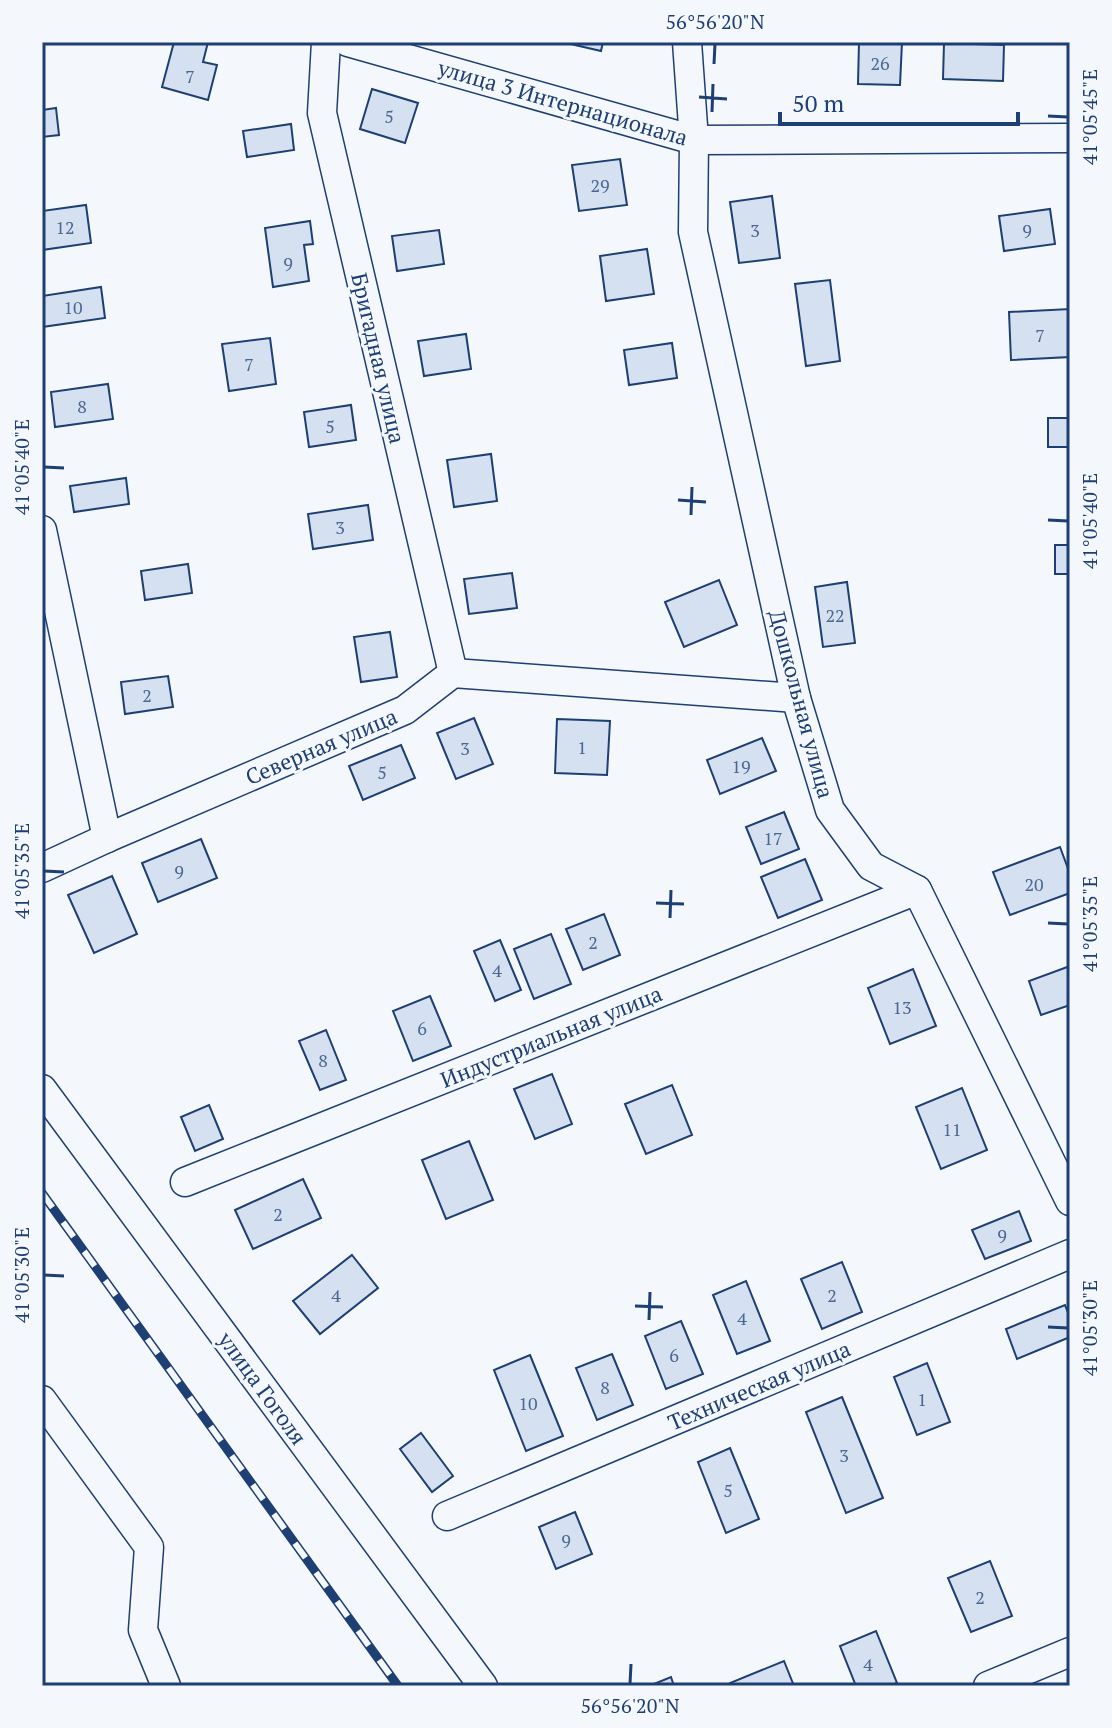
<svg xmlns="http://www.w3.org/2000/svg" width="1112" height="1728" font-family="'PT Serif',serif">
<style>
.building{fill:#d5e0f0;stroke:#1d3f73;stroke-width:2}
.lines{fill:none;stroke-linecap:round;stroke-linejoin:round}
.minor-casing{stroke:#1d3f73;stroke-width:31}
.minor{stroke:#f4f7fb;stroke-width:28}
.rail-casing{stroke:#1d3f73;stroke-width:9}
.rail{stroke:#f4f7fb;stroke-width:6;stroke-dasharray:18;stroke-linecap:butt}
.ticks{fill:none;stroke:#1d3f73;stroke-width:3}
.labels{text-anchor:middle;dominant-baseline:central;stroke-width:6;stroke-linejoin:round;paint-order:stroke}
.number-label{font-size:18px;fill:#4b6792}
.street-label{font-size:22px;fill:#1d3f73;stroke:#f4f7fb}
.neatline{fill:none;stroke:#1d3f73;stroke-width:3}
.ticks-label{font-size:20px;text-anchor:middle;fill:#1d3f73}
</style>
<rect width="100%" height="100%" fill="#f4f7fb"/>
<!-- building -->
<g class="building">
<polygon points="174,42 208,42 203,62 217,65 208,100 162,87"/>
<polygon points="562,42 603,42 601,51"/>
<polygon points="859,42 902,42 900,85 858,84"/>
<polygon points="944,43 1004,45 1003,81 943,79"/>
<polygon points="372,89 418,103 405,143 360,129"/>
<polygon points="56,108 59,135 42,137 42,110"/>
<polygon points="291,124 294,150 247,157 243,131"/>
<polygon points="620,159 627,205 579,211 572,165"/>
<polygon points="772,196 780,258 739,263 730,202"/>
<polygon points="86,205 91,243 42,250 42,211"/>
<polygon points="1050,209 1055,244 1004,251 999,216"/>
<polygon points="310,221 313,244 304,245 309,281 273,287 265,228"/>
<polygon points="439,230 444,264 397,271 392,236"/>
<polygon points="647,249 654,294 606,301 600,256"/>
<polygon points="830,280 840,361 806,366 795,284"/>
<polygon points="101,287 105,318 42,327 42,296"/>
<polygon points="1070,309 1070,357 1011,360 1009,312"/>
<polygon points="466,334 471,369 424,376 418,341"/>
<polygon points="270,338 276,384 229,391 222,344"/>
<polygon points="672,343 677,378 629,385 624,350"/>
<polygon points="108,384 113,419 55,427 51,392"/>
<polygon points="351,405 356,440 309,447 304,412"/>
<rect x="1048" y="418" width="22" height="29"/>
<polygon points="491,454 497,501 454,507 447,460"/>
<polygon points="126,478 129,504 74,512 70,486"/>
<polygon points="368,505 373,540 313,549 308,514"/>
<rect x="1055" y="545" width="15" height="29"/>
<polygon points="188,564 192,593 145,600 141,571"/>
<polygon points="512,573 517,608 469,614 464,579"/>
<polygon points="719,580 737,625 684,647 665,602"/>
<polygon points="847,582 855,643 823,647 815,587"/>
<polygon points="390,632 397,677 361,682 354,637"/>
<polygon points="168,676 173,707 125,714 121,682"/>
<polygon points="474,718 493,764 456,779 437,733"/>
<polygon points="557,719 610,721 607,775 555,773"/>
<polygon points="762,738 776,771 720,794 707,760"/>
<polygon points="401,745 415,778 363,800 349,766"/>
<polygon points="784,812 799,849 761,864 746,827"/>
<polygon points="201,839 217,878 158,902 142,863"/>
<polygon points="1060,847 1070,874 1070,893 1010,915 993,872"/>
<polygon points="805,859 822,900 778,918 761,877"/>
<polygon points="112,876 137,934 94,953 68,895"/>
<polygon points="604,914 620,955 583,970 566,929"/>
<polygon points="551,934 571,984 534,999 514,949"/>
<polygon points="500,940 521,990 495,1001 474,951"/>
<polygon points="1070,966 1070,1005 1041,1015 1029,981"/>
<polygon points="913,969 936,1026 890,1044 868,988"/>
<polygon points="430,996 451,1046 413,1061 393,1011"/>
<polygon points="326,1030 346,1080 320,1090 299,1041"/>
<polygon points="552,1074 572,1124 535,1139 514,1089"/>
<polygon points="672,1085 692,1135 646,1154 625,1104"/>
<polygon points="962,1088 987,1150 941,1169 916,1107"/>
<polygon points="209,1105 223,1139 195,1151 181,1117"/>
<polygon points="469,1141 493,1200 446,1219 422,1160"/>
<polygon points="303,1179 321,1218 253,1249 235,1210"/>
<polygon points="1019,1211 1031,1241 985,1259 972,1230"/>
<polygon points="352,1255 378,1288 320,1334 293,1301"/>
<polygon points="842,1262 862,1312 822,1329 801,1279"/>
<polygon points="746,1281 770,1341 737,1354 713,1295"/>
<polygon points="1065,1305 1070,1318 1070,1337 1017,1359 1006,1329"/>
<polygon points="681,1321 703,1374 666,1389 645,1336"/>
<polygon points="612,1354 633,1405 597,1420 576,1368"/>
<polygon points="530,1355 563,1436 526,1451 494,1370"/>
<polygon points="927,1363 950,1422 917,1435 894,1377"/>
<polygon points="842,1397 883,1498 846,1513 806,1412"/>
<polygon points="421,1433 453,1476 432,1492 400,1449"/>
<polygon points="730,1448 759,1519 726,1533 698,1462"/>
<polygon points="575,1512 592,1554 556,1569 539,1527"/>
<polygon points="990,1561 1012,1616 971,1632 948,1578"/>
<polygon points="876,1631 897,1683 889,1686 856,1686 840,1646"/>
<polygon points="784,1661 794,1686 731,1686 730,1683"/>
<polygon points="671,1677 674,1686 649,1686"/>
</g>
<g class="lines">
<!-- minor casing -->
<g class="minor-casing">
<g id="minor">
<polyline points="326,42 322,113 453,673"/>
<polyline points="348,42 694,140 1070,138"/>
<polyline points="687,42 694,140 693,232 796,698 830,810 871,866 917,890 1070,1201"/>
<polyline points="42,530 107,838"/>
<polyline points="42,868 107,838 405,710 453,673 796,698"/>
<polyline points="42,1089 483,1686"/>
<polyline points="185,1182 917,890"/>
<polyline points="42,1400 149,1547 143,1630 166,1686"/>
<polyline points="447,1516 1070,1254"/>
<polyline points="988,1686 1070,1652"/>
</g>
</g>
<!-- minor -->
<use href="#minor" class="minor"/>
<!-- rail casing -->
<g class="rail-casing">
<polyline id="rail" points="42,1193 398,1686"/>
</g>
<!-- rail -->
<use href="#rail" class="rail"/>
</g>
<!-- ticks -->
<path class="ticks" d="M714 64 715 44M699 97 727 99M712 112 713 84M1048 116 1068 117M44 467 64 468M678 500 706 502M691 515 692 487M1048 520 1068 521M44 871 64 872M656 903 684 904M670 918 671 890M1048 923 1068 924M44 1275 64 1276M635 1306 663 1307M649 1320 650 1292M1048 1327 1068 1328M630 1684 631 1664"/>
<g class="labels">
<!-- number labels -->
<g class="number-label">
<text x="880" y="63">26</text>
<text x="190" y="76">7</text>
<text x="389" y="116">5</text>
<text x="600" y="185">29</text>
<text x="65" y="227">12</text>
<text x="755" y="230">3</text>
<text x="1027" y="230">9</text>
<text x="288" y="263">9</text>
<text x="73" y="307">10</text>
<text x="1040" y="335">7</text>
<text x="249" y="364">7</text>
<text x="82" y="406">8</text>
<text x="330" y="426">5</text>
<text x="340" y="527">3</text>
<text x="835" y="615">22</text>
<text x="147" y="695">2</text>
<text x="582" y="747">1</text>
<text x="465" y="748">3</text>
<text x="741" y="766">19</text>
<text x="382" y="772">5</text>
<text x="773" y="838">17</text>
<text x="179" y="871">9</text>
<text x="1034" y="884">20</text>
<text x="593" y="942">2</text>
<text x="497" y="970">4</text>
<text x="902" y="1007">13</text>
<text x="422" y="1028">6</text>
<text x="323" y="1060">8</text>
<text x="952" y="1129">11</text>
<text x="278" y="1214">2</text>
<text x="1002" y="1235">9</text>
<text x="336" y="1295">4</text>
<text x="832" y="1295">2</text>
<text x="742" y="1318">4</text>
<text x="674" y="1355">6</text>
<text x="605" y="1387">8</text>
<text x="922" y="1399">1</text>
<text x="528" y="1403">10</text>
<text x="844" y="1455">3</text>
<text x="728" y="1490">5</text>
<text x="566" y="1540">9</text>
<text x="980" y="1597">2</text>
<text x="868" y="1664">4</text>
</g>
<!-- street labels -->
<g class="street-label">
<text transform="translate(563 102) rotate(16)">улица 3 Интернационала</text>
<text transform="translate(379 358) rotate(77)">Бригадная улица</text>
<text transform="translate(802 704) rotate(75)">Дошкольная улица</text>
<text transform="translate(321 746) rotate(-23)">Северная улица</text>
<text transform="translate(551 1036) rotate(-22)">Индустриальная улица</text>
<text transform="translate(759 1385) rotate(-23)">Техническая улица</text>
<text transform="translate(263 1388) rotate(54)">улица Гоголя</text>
</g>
</g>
<!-- border -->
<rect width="1112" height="1728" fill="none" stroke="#f4f7fb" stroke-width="88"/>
<!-- scale -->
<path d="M780 112v12h238v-12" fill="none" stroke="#1d3f73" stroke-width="4"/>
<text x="792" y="112" font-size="24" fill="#1d3f73" stroke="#f4f7fb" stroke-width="6" paint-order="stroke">50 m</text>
<rect x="44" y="44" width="1024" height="1640" class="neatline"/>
<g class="ticks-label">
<text x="715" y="29">56°56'20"N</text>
<text transform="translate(1090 117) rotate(-90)" y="7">41°05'45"E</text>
<text transform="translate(22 467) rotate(-90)" y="7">41°05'40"E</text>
<text transform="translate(1090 521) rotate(-90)" y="7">41°05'40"E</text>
<text transform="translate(22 871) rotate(-90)" y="7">41°05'35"E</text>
<text transform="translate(1090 924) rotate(-90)" y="7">41°05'35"E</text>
<text transform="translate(22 1275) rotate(-90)" y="7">41°05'30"E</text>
<text transform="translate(1090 1328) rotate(-90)" y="7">41°05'30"E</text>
<text x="630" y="1713">56°56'20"N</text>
</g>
</svg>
